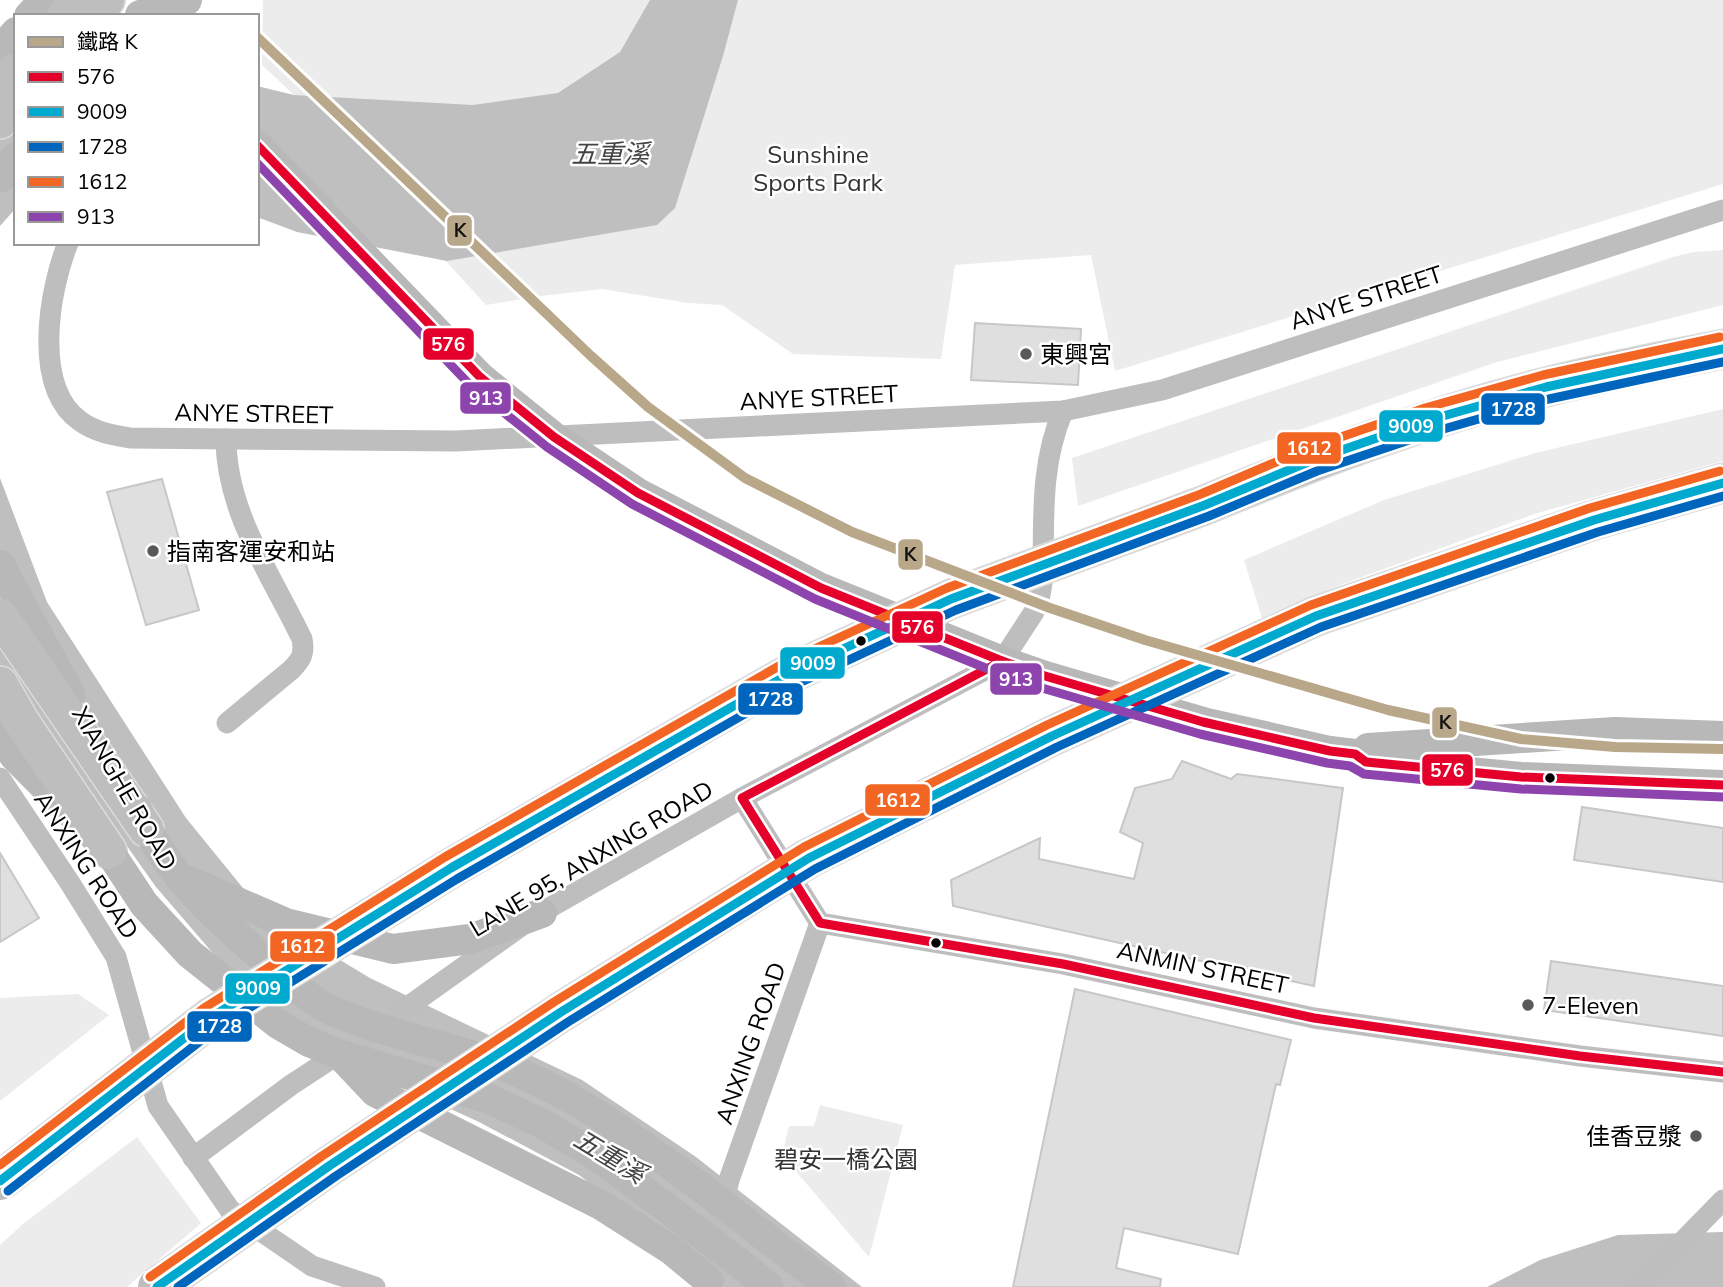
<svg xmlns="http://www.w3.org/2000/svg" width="1723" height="1287" font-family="Mulish,'Noto Sans TC',sans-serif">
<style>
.green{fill:#ececec}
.water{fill:#bfbfbf}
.building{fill:#dfdfdf;stroke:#c7c7c7;stroke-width:2}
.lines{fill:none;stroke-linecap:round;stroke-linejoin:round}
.trunk-casing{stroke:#dbdbdb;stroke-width:38}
.motorway-casing{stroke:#dbdbdb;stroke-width:41}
.minor{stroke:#bebebe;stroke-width:21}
.secondary{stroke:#b8b8b8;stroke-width:30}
.trunk{stroke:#bebebe;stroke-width:35}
.motorway{stroke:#bebebe;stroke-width:38}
.motorway-bridge-casing{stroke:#dbdbdb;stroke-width:41;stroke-linecap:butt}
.secondary-bridge{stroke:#b8b8b8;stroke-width:30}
.motorway-bridge{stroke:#bebebe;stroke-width:38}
.bus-1-casing{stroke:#fff;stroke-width:14}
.bus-2-casing{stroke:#fff;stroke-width:14}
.bus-3-casing{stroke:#fff;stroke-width:14}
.bus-4-casing{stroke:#fff;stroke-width:14}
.bus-5-casing{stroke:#fff;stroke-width:14}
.bus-1{stroke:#e4002b;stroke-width:9}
.bus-2{stroke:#00a9ce;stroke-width:9}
.bus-3{stroke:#0065bd;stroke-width:9}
.bus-4{stroke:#f26522;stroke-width:9}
.bus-5{stroke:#8e44ad;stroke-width:9}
.rail-1-casing{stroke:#fff;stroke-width:16}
.rail-1{stroke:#b9a78a;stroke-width:10}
.poi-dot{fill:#595959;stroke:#fff;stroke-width:2.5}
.bus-dot{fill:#000;stroke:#fff;stroke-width:2.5}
.labels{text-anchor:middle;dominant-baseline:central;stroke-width:5;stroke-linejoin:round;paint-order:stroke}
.park-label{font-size:24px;fill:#333;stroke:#fff}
.street-label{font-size:24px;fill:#000;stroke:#fff}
.poi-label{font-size:24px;fill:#000;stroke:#fff;text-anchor:start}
.water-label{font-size:26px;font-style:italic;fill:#444;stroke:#fff}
.line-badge{stroke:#fff;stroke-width:2.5}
.badge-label{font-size:19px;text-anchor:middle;font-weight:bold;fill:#fff}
.pale-badge-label{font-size:19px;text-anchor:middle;font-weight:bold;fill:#111}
</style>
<rect width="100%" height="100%" fill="#fff"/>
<!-- green -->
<g class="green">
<polygon points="263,0 1723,0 1723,184 1115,371 1091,255 955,265 941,359 793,354 722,305 688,303 602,289 541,296 486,305 294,95 262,65"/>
<polygon points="1723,250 1723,305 1497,362 1078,506 1072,458 1673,257 1694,252"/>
<polygon points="1723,409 1723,461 1534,514 1343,584 1262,618 1244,560 1384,500 1535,453"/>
<polygon points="78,994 109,1015 0,1101 0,998"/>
<polygon points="820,1105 903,1125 869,1257 782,1155 789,1126 814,1126"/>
<polygon points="137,1137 201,1223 127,1287 0,1287 0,1245 23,1224"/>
</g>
<!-- water -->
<g class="water">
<polygon points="650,0 738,0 723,56 675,208 657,225 447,261 297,232 257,217 257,86 294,95 473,105 558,93 620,52"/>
<polygon points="16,99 16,208 0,226 0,101"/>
<polygon points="0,478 47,602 186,818 265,915 370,978 582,1080 696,1157 862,1287 724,1287 579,1175 479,1122 279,1030 156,887 0,667"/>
<polygon points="1723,1232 1723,1287 1487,1287 1540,1260 1618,1235"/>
</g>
<!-- building -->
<g class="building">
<polygon points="975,323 1081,329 1078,385 971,380"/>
<polygon points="162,479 199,610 146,625 107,492"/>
<polygon points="1182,761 1231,779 1237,774 1343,788 1314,986 953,906 951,880 1040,838 1039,859 1134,879 1143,843 1120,832 1135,788 1172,779"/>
<polygon points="1582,807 1723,828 1723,882 1574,860"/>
<polygon points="0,853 39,918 0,942"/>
<polygon points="1551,961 1723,986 1723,1036 1544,1010"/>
<polygon points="1075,989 1291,1040 1280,1085 1276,1084 1238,1254 1124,1228 1116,1268 1161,1279 1160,1287 1013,1287"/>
</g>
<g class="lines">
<!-- trunk casing -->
<g class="trunk-casing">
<g id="trunk">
<polyline points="64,16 78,0"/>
<polyline points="92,16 107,0"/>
<polyline points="0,90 16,70"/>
<polyline points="0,121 16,102"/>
<polyline points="0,616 146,829"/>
<polyline points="0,684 21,721 109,851"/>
</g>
</g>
<!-- motorway casing -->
<g class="motorway-casing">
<g id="motorway">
<path d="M1205 505C1316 459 1429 416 1546 387 1604 372 1664 361 1723 349"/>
<polyline points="1316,616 1594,520 1723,483"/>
</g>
</g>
<!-- minor -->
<g class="minor">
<path d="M68 243C49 290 32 387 80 421 95 432 112 435 130 438L456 441 1063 411 1162 390 1723 210"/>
<path d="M226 439C226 512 272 576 302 639 305 654 301 660 291 670L227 723"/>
<polyline points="0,778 70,883 116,957 158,1106 230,1210 312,1266 375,1287"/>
<polyline points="742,798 820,923 1063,964 1314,1018 1580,1056 1723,1072"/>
<path d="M193 1158 291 1085 378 1028 535 916 742 798 1002 661 1034 612 1040 595 1043 577C1044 520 1040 464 1063 411"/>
<polyline points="712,1254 729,1180 820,923"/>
<polyline points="1638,1287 1723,1200"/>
</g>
<!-- secondary -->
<g class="secondary">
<polyline points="140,15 187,0"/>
<polyline points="29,16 44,0"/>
<polyline points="0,50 16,32"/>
<polyline points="257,145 480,377 554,437 638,493 821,588 1002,661 1045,676 1203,722 1330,751 1355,754 1366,762 1521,777 1723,785"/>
<polyline points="0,178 16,157"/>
<polyline points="0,565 70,694"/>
<polyline points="0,732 14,756 109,851 144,904 190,954 278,1024 309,1042 339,1054 489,1099 543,1124 592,1153 680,1218"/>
<polyline points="1368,748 1615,732 1723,736"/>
<path d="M137 809C168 877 216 918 271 965 291 982 311 1002 335 1012 391 1036 452 1046 508 1068 579 1096 640 1143 702 1188"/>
<polyline points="189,881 286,923 393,949 470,939 542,913"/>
<polyline points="342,1057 375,1092 601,1205 670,1249 709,1281"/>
<polyline points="760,1233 831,1287"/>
<polyline points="739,1263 769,1287"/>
</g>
<!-- trunk -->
<use href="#trunk" class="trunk"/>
<!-- motorway -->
<use href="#motorway" class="motorway"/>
<!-- motorway-bridge casing -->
<g class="motorway-bridge-casing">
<g id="motorway-bridge">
<polyline points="0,1181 210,1018 451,868 791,673 951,599 1205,505"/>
<polyline points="157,1287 329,1166 561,1012 809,858 1052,736 1316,616"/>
</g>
</g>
<!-- secondary-bridge -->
<g class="secondary-bridge">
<polyline points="702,1188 760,1233"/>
<polyline points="680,1218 739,1263"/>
</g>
<!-- motorway-bridge -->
<use href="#motorway-bridge" class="motorway-bridge"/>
<!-- bus-1 casing -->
<g class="bus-1-casing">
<g id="bus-1">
<polyline points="257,145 480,377 554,437 638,493 821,588 1002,661 1045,676 1203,722 1330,751 1355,754 1366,762 1521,777 1723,785"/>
<polyline points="1002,661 742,798 820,923 1063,964 1314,1018 1580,1056 1723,1072"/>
</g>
</g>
<!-- bus-2 casing -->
<g class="bus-2-casing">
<g id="bus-2">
<polyline points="0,1181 210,1018 451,868 791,673 951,599 1205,505 1313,460 1429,420 1546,387 1723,349"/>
<polyline points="157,1287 329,1166 561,1012 809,858 1052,736 1316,616 1594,520 1723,483"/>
</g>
</g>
<!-- bus-3 casing -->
<g class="bus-3-casing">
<g id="bus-3">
<polyline points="8,1191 217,1028 457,879 797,684 956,610 1209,516 1317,471 1433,432 1549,399 1723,362"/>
<polyline points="178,1287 336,1176 568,1022 815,869 1057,747 1321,627 1598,532 1723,496"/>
</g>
</g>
<!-- bus-4 casing -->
<g class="bus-4-casing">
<g id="bus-4">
<polyline points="0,1165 204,1008 445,857 786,662 947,588 1201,494 1309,448 1425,408 1543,375 1720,337"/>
<polyline points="150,1277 322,1156 554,1002 804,847 1047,725 1311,605 1590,508 1720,471"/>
</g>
</g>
<!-- bus-5 casing -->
<g class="bus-5-casing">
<polyline id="bus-5" points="257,163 472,387 547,447 632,504 815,599 998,673 1042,688 1200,734 1327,763 1350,766 1364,774 1521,789 1723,797"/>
</g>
<!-- bus-1 -->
<use href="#bus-1" class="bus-1"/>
<!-- bus-2 -->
<use href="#bus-2" class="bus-2"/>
<!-- bus-3 -->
<use href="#bus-3" class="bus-3"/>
<!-- bus-4 -->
<use href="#bus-4" class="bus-4"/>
<!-- bus-5 -->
<use href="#bus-5" class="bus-5"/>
<!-- rail-1 casing -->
<g class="rail-1-casing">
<polyline id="rail-1" points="257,37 591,356 648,407 745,478 852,532 1050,608 1145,640 1388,710 1521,739 1615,747 1723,749"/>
</g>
<!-- rail-1 -->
<use href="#rail-1" class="rail-1"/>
</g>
<!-- markers -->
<g class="poi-dot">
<circle cx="1026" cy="354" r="7"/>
<circle cx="153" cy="551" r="7"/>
<circle cx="1528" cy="1005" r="7"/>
<circle cx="1696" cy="1136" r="7"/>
</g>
<g class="bus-dot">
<circle cx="861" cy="641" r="6"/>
<circle cx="1550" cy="778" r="6"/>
<circle cx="936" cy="943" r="6"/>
</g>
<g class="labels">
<!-- park labels -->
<g class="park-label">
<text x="818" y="154">Sunshine<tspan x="818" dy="28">Sports Park</tspan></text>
<text x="846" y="1159">碧安一橋公園</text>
</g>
<!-- street labels -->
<g class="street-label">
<text transform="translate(1366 297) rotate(-18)">ANYE STREET</text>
<text transform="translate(819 397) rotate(-3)">ANYE STREET</text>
<text transform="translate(254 413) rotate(1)">ANYE STREET</text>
<text transform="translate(125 788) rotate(60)">XIANGHE ROAD</text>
<text transform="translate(591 858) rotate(-31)">LANE 95, ANXING ROAD</text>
<text transform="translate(87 865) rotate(57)">ANXING ROAD</text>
<text transform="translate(1203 967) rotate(12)">ANMIN STREET</text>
<text transform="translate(750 1043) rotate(-71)">ANXING ROAD</text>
</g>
<!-- poi labels -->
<g class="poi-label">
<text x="1040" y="354">東興宮</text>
<text x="167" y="551">指南客運安和站</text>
<text x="1542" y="1005">7-Eleven</text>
<text x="1682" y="1136" text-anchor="end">佳香豆漿</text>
</g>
<!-- water labels -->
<g class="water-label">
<text x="610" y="153">五重溪</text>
<text transform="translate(610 1156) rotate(31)">五重溪</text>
</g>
</g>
<g class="line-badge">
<rect x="446" y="214" width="27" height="33" rx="7" fill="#b9a78a"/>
<rect x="422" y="327" width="53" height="34" rx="7" fill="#e4002b"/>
<rect x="459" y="381" width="53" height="34" rx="7" fill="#8e44ad"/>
<rect x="1480" y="392" width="66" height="34" rx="7" fill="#0065bd"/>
<rect x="1378" y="409" width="66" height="34" rx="7" fill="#00a9ce"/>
<rect x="1276" y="431" width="66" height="34" rx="7" fill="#f26522"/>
<rect x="897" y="538" width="27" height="33" rx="7" fill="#b9a78a"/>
<rect x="891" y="610" width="53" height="34" rx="7" fill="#e4002b"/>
<rect x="779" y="646" width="67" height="34" rx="7" fill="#00a9ce"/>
<rect x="989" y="662" width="54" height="34" rx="7" fill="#8e44ad"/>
<rect x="737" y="682" width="67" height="34" rx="7" fill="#0065bd"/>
<rect x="1431" y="706" width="27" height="33" rx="7" fill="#b9a78a"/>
<rect x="1421" y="753" width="53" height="34" rx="7" fill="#e4002b"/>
<rect x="864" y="783" width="67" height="34" rx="7" fill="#f26522"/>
<rect x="269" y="930" width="67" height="33" rx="7" fill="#f26522"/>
<rect x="224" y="972" width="67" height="33" rx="7" fill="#00a9ce"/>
<rect x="186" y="1010" width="67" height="33" rx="7" fill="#0065bd"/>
</g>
<g class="badge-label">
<text x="448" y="351">576</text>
<text x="486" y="405">913</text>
<text x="1513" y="416">1728</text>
<text x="1411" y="433">9009</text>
<text x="1309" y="455">1612</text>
<text x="917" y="634">576</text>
<text x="813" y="670">9009</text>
<text x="1016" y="686">913</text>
<text x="770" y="706">1728</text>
<text x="1447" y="777">576</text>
<text x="898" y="807">1612</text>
<text x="302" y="953">1612</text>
<text x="258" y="995">9009</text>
<text x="219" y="1033">1728</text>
</g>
<g class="pale-badge-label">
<text x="460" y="237">K</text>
<text x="910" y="561">K</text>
<text x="1445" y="729">K</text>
</g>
<!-- legend -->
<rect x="14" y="14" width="245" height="231" fill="#ffffff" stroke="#999999" stroke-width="2"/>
<rect x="28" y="37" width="35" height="10" fill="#b9a78a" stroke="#999999" stroke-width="2"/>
<text x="77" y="49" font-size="21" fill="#000000">鐵路 K</text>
<rect x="28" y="72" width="35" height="10" fill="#e4002b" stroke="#999999" stroke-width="2"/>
<text x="77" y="84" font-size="21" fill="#000000">576</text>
<rect x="28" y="107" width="35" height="10" fill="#00a9ce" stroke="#999999" stroke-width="2"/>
<text x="77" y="119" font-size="21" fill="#000000">9009</text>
<rect x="28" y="142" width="35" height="10" fill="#0065bd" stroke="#999999" stroke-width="2"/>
<text x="77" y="154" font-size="21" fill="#000000">1728</text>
<rect x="28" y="177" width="35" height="10" fill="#f26522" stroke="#999999" stroke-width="2"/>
<text x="77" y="189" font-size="21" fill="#000000">1612</text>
<rect x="28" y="212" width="35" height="10" fill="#8e44ad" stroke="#999999" stroke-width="2"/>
<text x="77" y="224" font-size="21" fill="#000000">913</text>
</svg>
